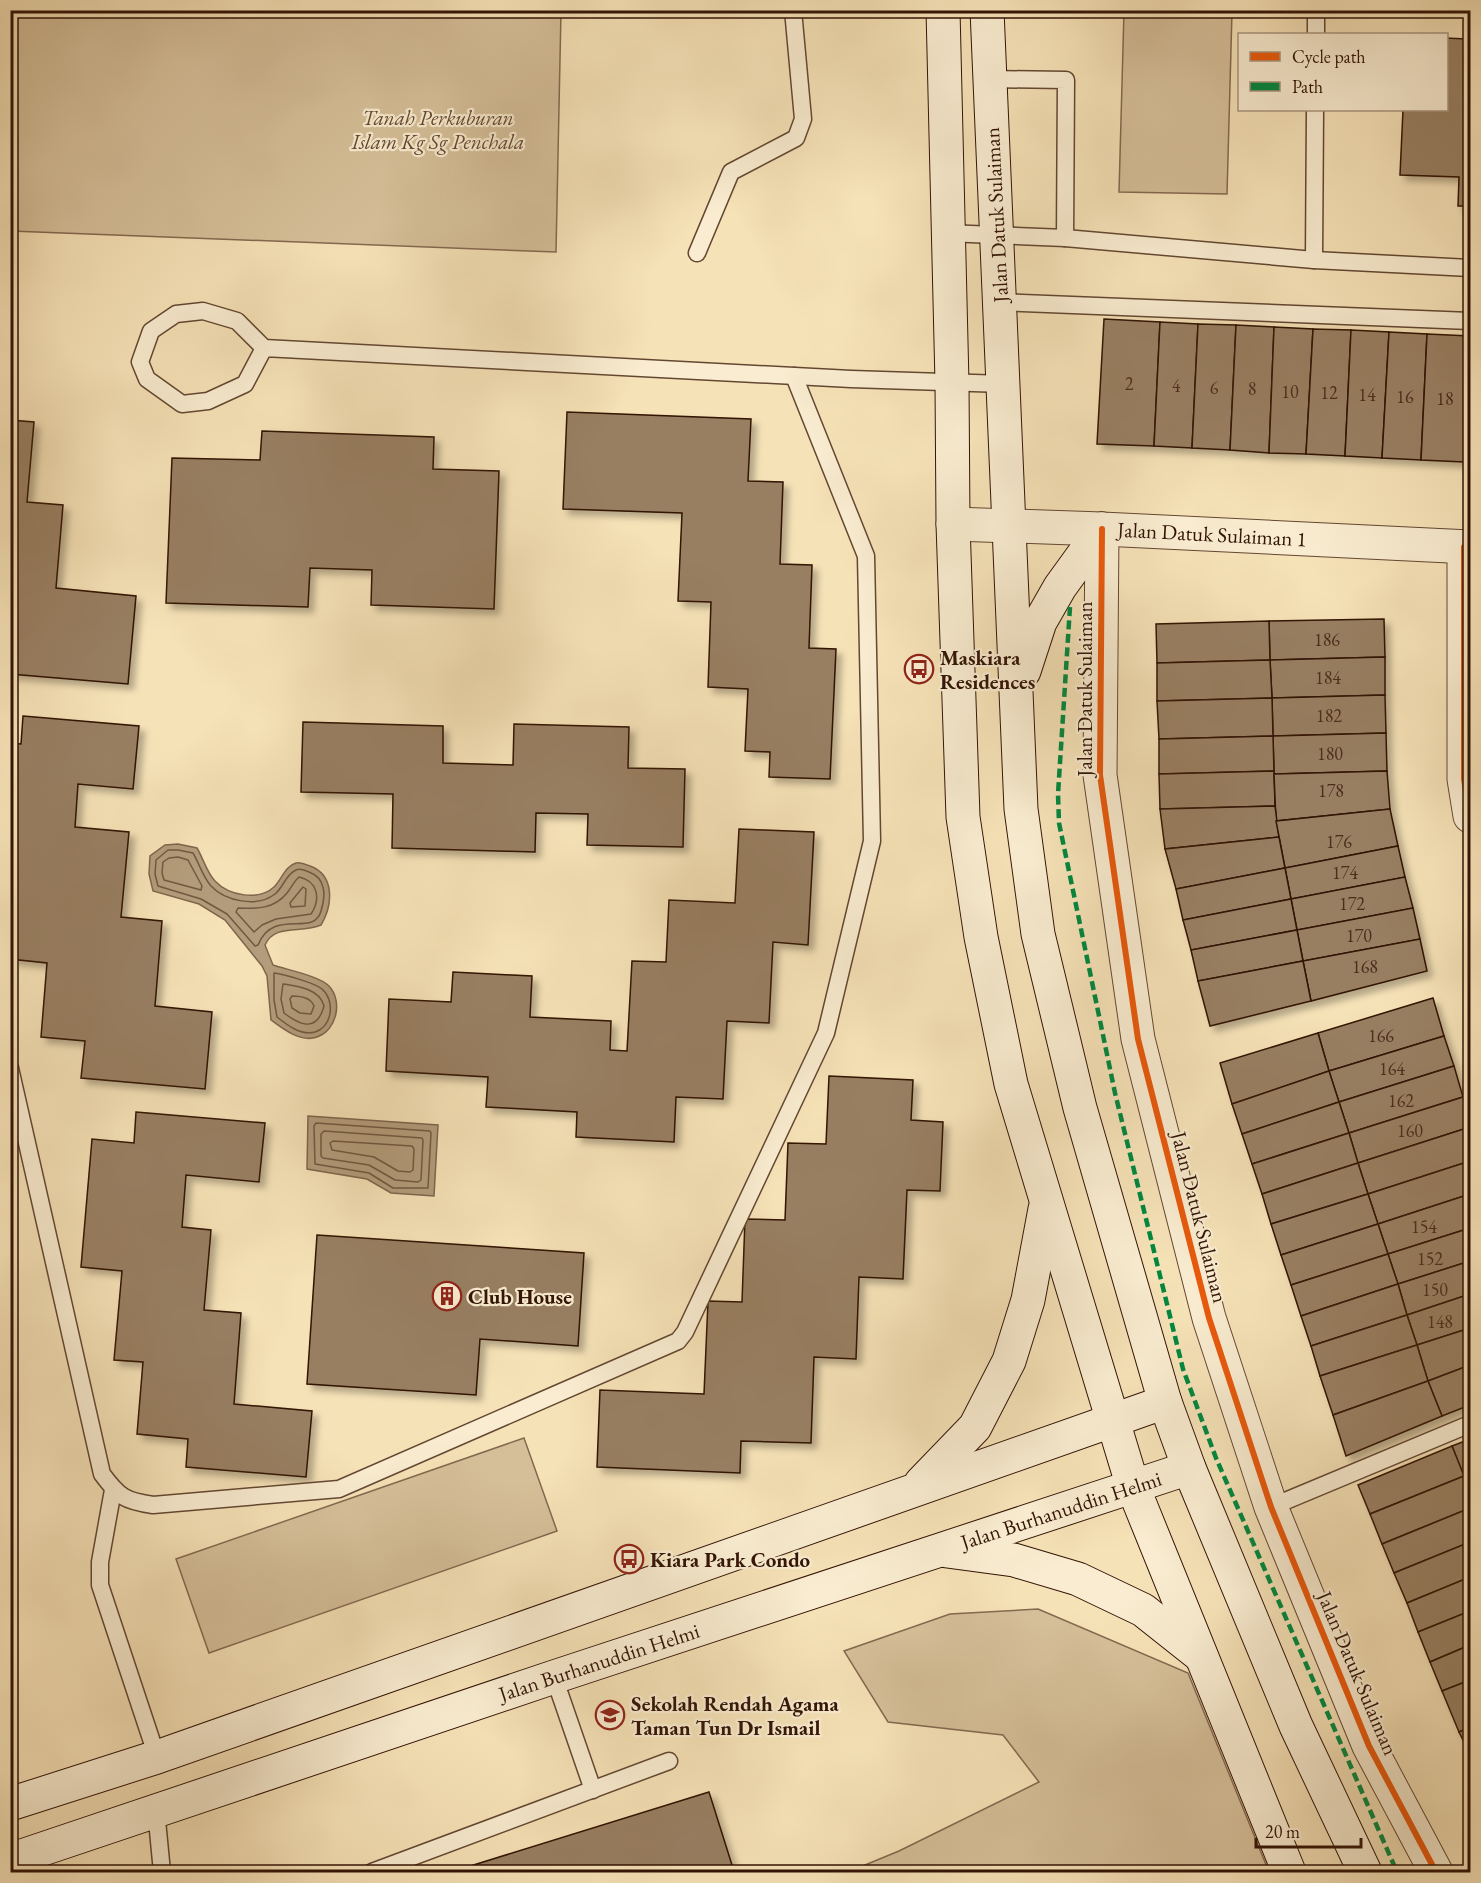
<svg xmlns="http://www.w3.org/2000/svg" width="1481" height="1883" font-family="'EB Garamond',serif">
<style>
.green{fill:#d5bf99;stroke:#846950;stroke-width:1.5}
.water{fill:#b39c7b;stroke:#7f654c;stroke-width:1.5}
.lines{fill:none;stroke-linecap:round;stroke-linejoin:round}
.shore{stroke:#725840;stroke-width:1.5}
.building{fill:#987f62;stroke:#321306;stroke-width:1.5;filter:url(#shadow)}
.service-casing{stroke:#634732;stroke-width:19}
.minor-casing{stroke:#634732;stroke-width:35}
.secondary-casing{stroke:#321306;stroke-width:35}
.service{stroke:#f9ecd0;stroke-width:16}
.minor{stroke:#f9ecd0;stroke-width:33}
.secondary{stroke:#f9ecd0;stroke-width:33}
.quiet{stroke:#00873e;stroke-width:4.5;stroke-dasharray:9 4.5;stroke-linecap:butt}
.cycleway-casing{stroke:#f9ecd0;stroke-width:10}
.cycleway{stroke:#e8590c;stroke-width:6}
.labels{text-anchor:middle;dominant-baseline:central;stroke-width:4.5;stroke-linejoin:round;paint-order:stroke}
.number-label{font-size:18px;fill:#4c2e1d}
.park-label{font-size:21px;font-style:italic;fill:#634732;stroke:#f9ecd0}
.street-label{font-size:21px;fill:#321306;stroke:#f9ecd0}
.poi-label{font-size:21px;font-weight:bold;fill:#321306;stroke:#f9ecd0;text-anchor:start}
</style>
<defs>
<filter id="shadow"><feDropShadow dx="5.5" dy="5.5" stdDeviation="3" flood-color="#0004"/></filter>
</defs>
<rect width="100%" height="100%" fill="#f6e2b7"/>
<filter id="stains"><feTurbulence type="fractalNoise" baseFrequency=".00333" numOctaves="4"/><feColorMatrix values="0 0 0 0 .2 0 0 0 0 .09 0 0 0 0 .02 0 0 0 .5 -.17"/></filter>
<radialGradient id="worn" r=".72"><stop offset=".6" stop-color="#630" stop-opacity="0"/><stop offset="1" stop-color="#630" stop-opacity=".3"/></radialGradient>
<!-- green -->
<g class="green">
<polygon points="11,10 561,11 556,252 11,231"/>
<polygon points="1124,11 1232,12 1227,194 1119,192"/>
<polygon points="524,1438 557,1531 209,1653 176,1559"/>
<polygon points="1038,1609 1188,1673 1269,1872 848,1872 899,1851 1039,1782 1003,1735 888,1722 844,1651 950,1614"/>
</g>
<!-- water -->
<g class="water">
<path d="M178 844 197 848C203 858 207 873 215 881 229 896 259 901 274 887 282 879 285 866 296 863 301 862 305 864 310 866 335 875 333 905 321 925 301 934 275 923 265 945L273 965C288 970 319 976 329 986 343 1001 337 1030 317 1037 301 1043 283 1029 271 1020L267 976 262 966 225 920 199 904 153 891 149 874 150 856 165 845Z"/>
<polygon points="308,1116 438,1125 434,1196 391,1193 367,1179 307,1169"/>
</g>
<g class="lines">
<!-- shore -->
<g class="shore">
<path d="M168 850H178L193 853C199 863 203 877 211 886 225 901 257 908 275 894 283 888 286 874 296 870 300 868 305 870 309 872 326 878 326 896 321 911 314 938 273 907 258 945L255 946 227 914 201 899 158 886 155 874 156 860Z"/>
<polygon points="178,857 188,860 202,886 201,890 164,880 162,873 163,862 169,858"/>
<path d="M299 877C318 881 321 899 311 914L276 919 262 925 254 932 236 912 238 908C257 909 274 909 287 893 292 887 294 881 299 877Z"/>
<polygon points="303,887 306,889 305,906 291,907 290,903"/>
<path d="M274 973C283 974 315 983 322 989 335 1000 333 1026 315 1032 301 1036 287 1025 277 1017L274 1000Z"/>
<path d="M283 984C297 986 320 989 324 1006 317 1032 301 1026 284 1013L281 999Z"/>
<path d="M292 996C300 996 311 998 314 1006L311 1014 300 1013 292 1008 290 999Z"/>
<polygon points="316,1123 430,1131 431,1133 428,1188 393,1188 369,1173 315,1164 314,1126"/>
<polygon points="324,1131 422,1138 423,1140 421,1180 418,1182 395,1180 369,1165 323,1158 321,1156 321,1134"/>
<polygon points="333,1141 412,1146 414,1149 413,1170 410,1172 398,1171 374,1157 332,1150 330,1143"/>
</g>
</g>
<!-- building -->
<g class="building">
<polygon points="1467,11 1470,11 1470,206 1458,206 1459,177 1400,175 1403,110 1446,110 1446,38 1466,39"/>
<polygon points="1104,319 1160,322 1154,446 1097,444"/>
<polygon points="1160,322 1198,324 1192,448 1154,446"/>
<polygon points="1198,324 1236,325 1230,450 1192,448"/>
<polygon points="1236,325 1274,327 1269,453 1230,450"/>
<polygon points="1274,327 1313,329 1306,454 1269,453"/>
<polygon points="1313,329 1351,330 1345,456 1306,454"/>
<polygon points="1351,330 1389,332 1382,458 1345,456"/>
<polygon points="1389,332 1427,334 1421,460 1382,458"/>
<polygon points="1427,334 1470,336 1464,462 1421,460"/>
<polygon points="567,412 751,419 748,481 783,482 780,564 812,565 809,648 836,649 830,779 769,777 770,752 745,751 748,689 708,687 711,602 678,601 682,513 563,509"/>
<polygon points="10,420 34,422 27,502 63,505 56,588 136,596 128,684 10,674"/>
<polygon points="262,431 434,437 433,469 499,471 494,609 371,605 372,570 310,568 308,607 166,603 172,458 260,460"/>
<polygon points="1384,619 1385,657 1270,660 1269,621"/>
<polygon points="1269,621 1270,660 1157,663 1156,624"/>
<polygon points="1385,657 1385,695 1272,698 1270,660"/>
<polygon points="1270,660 1272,698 1157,701 1157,663"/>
<polygon points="1385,695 1386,733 1273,736 1272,698"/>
<polygon points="1272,698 1273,736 1159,739 1157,701"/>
<polygon points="23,716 139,726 133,789 78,784 75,827 129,832 121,917 162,921 155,1006 212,1012 205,1089 81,1078 85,1041 41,1037 47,963 10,959 10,743 21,744"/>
<polygon points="303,722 443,726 443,763 513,765 514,724 629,727 628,768 685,769 683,847 587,845 588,814 536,813 535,852 392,848 393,794 301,792"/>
<polygon points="1386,733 1387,771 1274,774 1273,736"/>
<polygon points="1273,736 1274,771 1159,774 1159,739"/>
<polygon points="1274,771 1275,806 1160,809 1159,774"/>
<polygon points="1387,771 1390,809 1276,821 1274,774"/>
<polygon points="1275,806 1279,837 1165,849 1160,809"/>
<polygon points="1390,809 1398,846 1285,868 1276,821"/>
<polygon points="739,829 814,832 808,945 773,942 769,1023 727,1021 723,1099 676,1097 674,1142 576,1137 577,1112 486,1107 488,1077 386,1071 389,999 451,1002 453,972 532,976 530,1017 611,1021 610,1050 627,1051 632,961 666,962 669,900 735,903"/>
<polygon points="1279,837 1285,868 1176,889 1165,849"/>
<polygon points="1398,846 1405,877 1291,899 1285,868"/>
<polygon points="1285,868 1291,899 1183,920 1176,889"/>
<polygon points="1405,877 1413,908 1297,930 1291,899"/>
<polygon points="1291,899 1297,930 1191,950 1183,920"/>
<polygon points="1413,908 1420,939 1303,961 1297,930"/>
<polygon points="1297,930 1303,961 1198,981 1191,950"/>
<polygon points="1420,939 1427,971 1311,1001 1303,961"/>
<polygon points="1303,961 1311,1001 1210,1026 1198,981"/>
<polygon points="1433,998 1444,1036 1329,1071 1318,1033"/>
<polygon points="1318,1033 1329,1071 1232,1104 1220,1063"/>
<polygon points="1444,1036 1454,1066 1339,1102 1329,1071"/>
<polygon points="1454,1066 1463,1097 1349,1133 1339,1102"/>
<polygon points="1329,1071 1339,1102 1242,1134 1232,1104"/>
<polygon points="829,1076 913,1080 911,1120 943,1122 940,1191 907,1190 903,1279 859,1277 856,1359 814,1357 811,1443 741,1441 740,1473 597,1467 600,1390 704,1394 708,1301 742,1302 745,1219 785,1220 788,1143 826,1144"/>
<polygon points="1463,1097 1470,1121 1470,1127 1358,1163 1349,1133"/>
<polygon points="1339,1102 1349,1133 1252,1164 1242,1134"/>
<polygon points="136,1112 265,1123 259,1182 186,1175 182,1227 211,1230 204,1310 241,1313 234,1404 312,1411 306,1477 186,1467 188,1439 137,1434 143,1362 114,1360 122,1271 81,1267 92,1139 134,1143"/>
<polygon points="1470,1127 1470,1161 1368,1194 1358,1163"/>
<polygon points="1349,1133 1358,1163 1262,1194 1252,1164"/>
<polygon points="1470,1161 1470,1194 1378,1224 1368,1194"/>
<polygon points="1358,1163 1368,1194 1271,1224 1262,1194"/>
<polygon points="1368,1194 1378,1224 1281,1255 1271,1224"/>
<polygon points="1470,1194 1470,1228 1388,1254 1378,1224"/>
<polygon points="1378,1224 1388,1254 1291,1285 1281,1255"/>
<polygon points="1470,1228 1470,1261 1398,1284 1388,1254"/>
<polygon points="317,1235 584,1253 578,1346 480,1339 476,1395 307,1384"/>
<polygon points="1388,1254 1398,1284 1301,1316 1291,1285"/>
<polygon points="1470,1261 1470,1294 1407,1315 1398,1284"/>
<polygon points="1398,1284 1407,1315 1311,1346 1301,1316"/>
<polygon points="1470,1294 1470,1328 1417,1345 1407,1315"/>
<polygon points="1407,1315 1417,1345 1320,1376 1311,1346"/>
<polygon points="1470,1328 1470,1365 1428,1381 1417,1345"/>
<polygon points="1417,1345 1428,1381 1333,1415 1320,1376"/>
<polygon points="1470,1365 1470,1405 1442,1416 1428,1381"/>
<polygon points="1428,1381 1442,1416 1346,1456 1333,1415"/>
<polygon points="1470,1439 1470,1474 1464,1476 1452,1446"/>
<polygon points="1452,1446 1464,1476 1370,1514 1358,1485"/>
<polygon points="1464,1476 1470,1491 1470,1508 1382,1544 1370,1514"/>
<polygon points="1470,1508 1470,1542 1394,1573 1382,1544"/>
<polygon points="1470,1542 1470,1577 1407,1603 1394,1573"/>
<polygon points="1470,1577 1470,1611 1418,1632 1407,1603"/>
<polygon points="1470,1611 1470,1645 1430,1662 1418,1632"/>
<polygon points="1470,1645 1470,1680 1442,1691 1430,1662"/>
<polygon points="1470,1680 1470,1727 1459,1732 1442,1691"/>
<polygon points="1470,1727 1470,1754 1459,1732"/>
<polygon points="709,1792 732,1865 710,1872 451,1872"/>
</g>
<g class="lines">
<!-- service casing -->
<g class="service-casing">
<g id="service">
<polyline points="1316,34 1316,10"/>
<polyline points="989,79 1066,80 1065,238"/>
<polyline points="947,233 1065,238 1314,260 1470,268"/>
<polyline points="697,253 731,172 796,138 803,119 793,10"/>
<polyline points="1314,260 1315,110"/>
<polyline points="1000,302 1470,321"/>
<polyline points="264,348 245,384 208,401 182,404 147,379 140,362 151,331 176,314 203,311 237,321 264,348 851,379 1004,384"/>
<path d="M10 1068 102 1474C119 1497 125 1501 153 1505L339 1489 678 1341 685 1332 826 1033 872 841 866 556 794 376"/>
<polyline points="113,1490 100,1562 100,1585 157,1757"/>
<polyline points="1271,1507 1470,1424"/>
<polyline points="554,1677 593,1790"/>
<polyline points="156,1810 162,1872"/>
<polyline points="372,1872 669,1761"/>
</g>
</g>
<!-- minor casing -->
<g class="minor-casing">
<g id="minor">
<polyline points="953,524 1102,529 1470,547"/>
<polyline points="1102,529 1100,775 1138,1039 1209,1318 1271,1507 1369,1746 1436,1872"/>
<polyline points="1464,547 1464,779 1470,816"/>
</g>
</g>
<!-- secondary casing -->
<g class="secondary-casing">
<g id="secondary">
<polyline points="943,10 952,383 953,524 963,817 981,937 1011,1084 1133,1487 1289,1872"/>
<polyline points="987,10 1021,809 1038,934 1080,1108 1165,1402 1189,1468 1296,1726 1365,1872"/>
<polyline points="1024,671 1040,622 1060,587 1102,529"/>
<polyline points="921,1483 975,1427 1009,1361 1028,1300 1045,1209"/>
<polyline points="947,1551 1014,1560 1078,1579 1143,1610 1201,1656"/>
<polyline points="10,1804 157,1757 1165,1402"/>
<polyline points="10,1860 554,1677 1189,1468"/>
</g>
</g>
<!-- service -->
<use href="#service" class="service"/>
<!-- minor -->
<use href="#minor" class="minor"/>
<!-- secondary -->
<use href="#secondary" class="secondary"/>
<!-- quiet -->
<polyline class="quiet" points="1070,607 1058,794 1059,823 1115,1093 1183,1369 1216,1458 1397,1872"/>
<!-- cycleway casing -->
<g class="cycleway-casing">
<g id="cycleway">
<polyline points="1102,529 1100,775 1138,1039 1209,1318 1271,1507 1369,1746 1436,1872"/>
<polyline points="1464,547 1464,779 1470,816"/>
</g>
</g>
<!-- cycleway -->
<use href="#cycleway" class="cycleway"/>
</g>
<!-- icons -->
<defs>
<g id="bus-ring" transform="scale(1.5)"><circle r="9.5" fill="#f9ecd0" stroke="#8f2418" stroke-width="1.5"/><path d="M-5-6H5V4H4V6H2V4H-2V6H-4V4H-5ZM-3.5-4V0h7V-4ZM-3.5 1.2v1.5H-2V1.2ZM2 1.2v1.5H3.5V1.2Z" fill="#8f2418"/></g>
<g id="building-ring" transform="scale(1.5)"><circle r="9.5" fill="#f9ecd0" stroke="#8f2418" stroke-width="1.5"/><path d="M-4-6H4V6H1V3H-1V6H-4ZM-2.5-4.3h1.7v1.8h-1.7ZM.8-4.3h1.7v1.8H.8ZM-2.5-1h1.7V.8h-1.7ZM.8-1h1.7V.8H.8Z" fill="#8f2418"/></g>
<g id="school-ring" transform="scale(1.5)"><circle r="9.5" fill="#f9ecd0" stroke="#8f2418" stroke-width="1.5"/><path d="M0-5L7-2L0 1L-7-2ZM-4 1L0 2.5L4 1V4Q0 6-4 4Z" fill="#8f2418"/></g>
</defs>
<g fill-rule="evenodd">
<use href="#bus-ring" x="919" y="669"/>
<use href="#building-ring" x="447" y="1296"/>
<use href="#bus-ring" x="629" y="1559"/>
<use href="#school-ring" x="610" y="1715"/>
</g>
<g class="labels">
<!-- number labels -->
<g class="number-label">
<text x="1129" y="383">2</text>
<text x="1176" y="385">4</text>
<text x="1214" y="387">6</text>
<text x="1252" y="388">8</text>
<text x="1290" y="391">10</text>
<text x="1329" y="392">12</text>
<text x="1367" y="394">14</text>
<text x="1405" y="396">16</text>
<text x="1445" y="398">18</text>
<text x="1327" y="639">186</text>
<text x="1328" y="677">184</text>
<text x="1329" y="715">182</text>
<text x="1330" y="753">180</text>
<text x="1331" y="790">178</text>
<text x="1339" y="841">176</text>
<text x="1345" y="872">174</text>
<text x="1352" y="903">172</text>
<text x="1359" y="935">170</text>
<text x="1365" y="966">168</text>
<text x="1381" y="1035">166</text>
<text x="1392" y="1068">164</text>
<text x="1401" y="1100">162</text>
<text x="1410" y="1130">160</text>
<text x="1424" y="1226">154</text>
<text x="1430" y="1258">152</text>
<text x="1435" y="1289">150</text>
<text x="1440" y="1321">148</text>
</g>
<!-- park labels -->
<g class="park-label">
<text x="438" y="117">Tanah Perkuburan<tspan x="438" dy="24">Islam Kg Sg Penchala</tspan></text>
</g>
<!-- street labels -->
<g class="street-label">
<text transform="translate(996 215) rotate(-93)">Jalan Datuk Sulaiman</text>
<text transform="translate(1212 534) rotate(3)">Jalan Datuk Sulaiman 1</text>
<text transform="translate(1084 689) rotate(-90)">Jalan Datuk Sulaiman</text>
<text transform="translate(1200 1217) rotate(76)">Jalan Datuk Sulaiman</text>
<text transform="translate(1061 1510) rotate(-18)">Jalan Burhanuddin Helmi</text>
<text transform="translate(599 1662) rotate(-18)">Jalan Burhanuddin Helmi</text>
<text transform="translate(1358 1673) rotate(67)">Jalan Datuk Sulaiman</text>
</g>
<!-- poi labels -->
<g class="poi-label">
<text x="940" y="657">Maskiara<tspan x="940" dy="24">Residences</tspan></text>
<text x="468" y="1296">Club House</text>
<text x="650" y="1559">Kiara Park Condo</text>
<text x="631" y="1703">Sekolah Rendah Agama<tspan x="631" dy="24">Taman Tun Dr Ismail</tspan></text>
</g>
</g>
<!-- margin -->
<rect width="1481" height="1883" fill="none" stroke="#f6e2b7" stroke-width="36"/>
<rect x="12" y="12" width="1457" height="1859" fill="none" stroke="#321306" stroke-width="3"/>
<rect x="18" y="18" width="1445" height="1847" fill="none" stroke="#321306" stroke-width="1.5"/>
<!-- legend -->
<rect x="1238" y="33" width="210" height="78" fill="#f9ecd0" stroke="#a9957f" stroke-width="1.5"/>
<rect x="1250" y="52" width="30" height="9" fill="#e8590c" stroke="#a9957f" stroke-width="1.5"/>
<text x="1292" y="63" font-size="18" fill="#321306">Cycle path</text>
<rect x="1250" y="82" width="30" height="9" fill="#00873e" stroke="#a9957f" stroke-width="1.5"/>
<text x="1292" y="93" font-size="18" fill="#321306">Path</text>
<!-- scale -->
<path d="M1256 1838v9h105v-9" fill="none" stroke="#321306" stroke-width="3"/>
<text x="1265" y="1838" font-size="18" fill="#321306" stroke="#f9ecd0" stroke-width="4.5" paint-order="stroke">20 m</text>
<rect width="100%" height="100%" filter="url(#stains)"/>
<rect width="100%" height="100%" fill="url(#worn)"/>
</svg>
